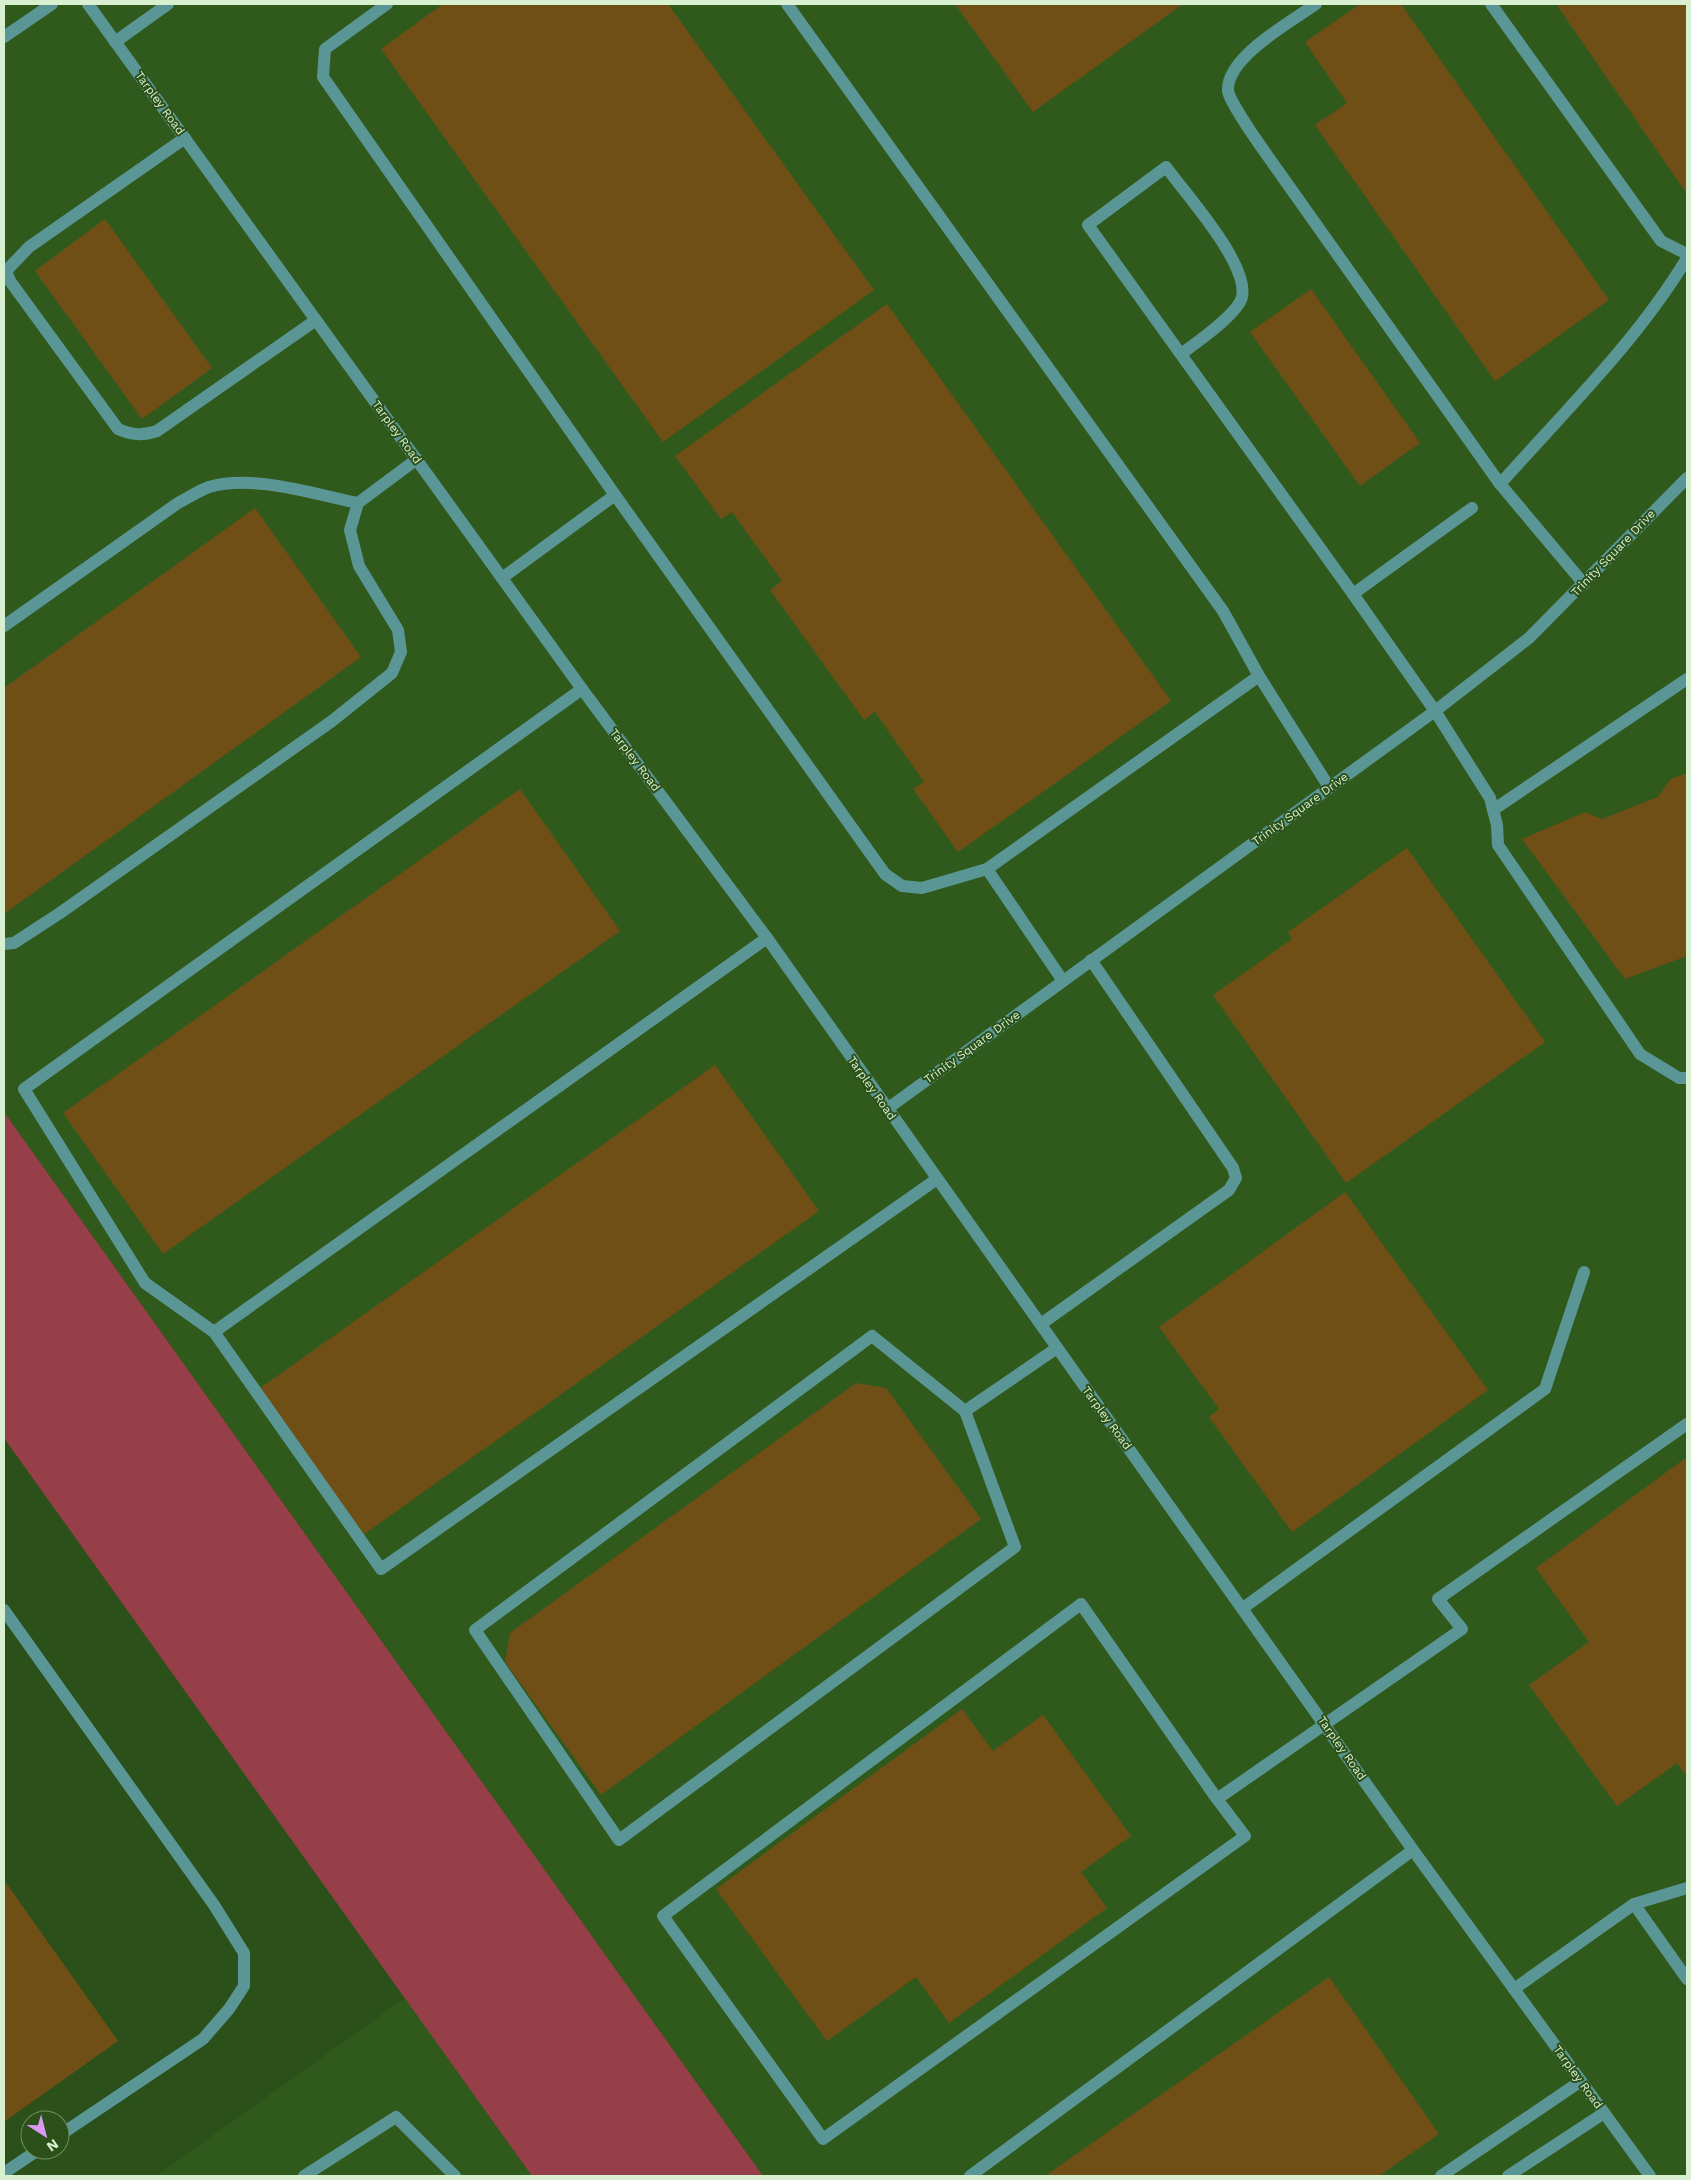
<svg xmlns="http://www.w3.org/2000/svg" width="1691" height="2180" font-family="'Work Sans',sans-serif">
<style>
.built{fill:#305a1b}
.green{fill:#973f48}
.building{fill:#704f17}
.lines{fill:none;stroke-linecap:round;stroke-linejoin:round}
.minor{stroke:#5b9697;stroke-width:12}
.labels{text-anchor:middle;dominant-baseline:central;stroke-width:4;stroke-linejoin:round;paint-order:stroke}
.street-label{font-size:12px;fill:#d8efd0;stroke:#2b5019}
</style>
<rect width="100%" height="100%" fill="#2b5019"/>
<!-- built -->
<g class="built">
<polygon points="4,4 1687,4 1687,2176 763,2176 4,1112"/>
<polygon points="405,1998 532,2176 156,2176"/>
</g>
<!-- green -->
<polygon class="green" points="4,1112 763,2176 532,2176 4,1438"/>
<!-- building -->
<g class="building">
<polygon points="443,4 668,4 874,290 663,442 381,49"/>
<polygon points="955,4 1183,4 1033,112"/>
<polygon points="1360,4 1401,4 1609,300 1495,381 1315,125 1347,103 1305,42"/>
<polygon points="1556,4 1687,4 1687,194"/>
<polygon points="105,219 212,368 142,419 35,271"/>
<polygon points="1311,289 1420,443 1360,486 1250,332"/>
<polygon points="887,304 1171,701 958,852 913,789 924,782 875,712 864,720 770,590 782,581 732,512 721,519 675,456"/>
<polygon points="255,508 361,657 4,914 4,688"/>
<polygon points="1687,773 1687,956 1625,979 1522,839 1585,812 1602,819 1658,797 1671,779"/>
<polygon points="520,789 620,931 163,1254 63,1113"/>
<polygon points="1407,848 1545,1042 1346,1183 1213,995 1292,939 1288,932"/>
<polygon points="715,1065 819,1211 363,1535 259,1389"/>
<polygon points="1345,1192 1488,1390 1292,1532 1209,1417 1219,1409 1159,1327"/>
<polygon points="856,1383 886,1388 981,1519 601,1795 505,1662 510,1633"/>
<polygon points="1687,1457 1687,1777 1677,1763 1617,1806 1529,1685 1589,1642 1536,1568"/>
<polygon points="962,1709 993,1751 1043,1715 1131,1836 1081,1872 1107,1908 949,2023 916,1977 827,2041 716,1889"/>
<polygon points="4,1880 118,2041 4,2122"/>
<polygon points="1329,1977 1439,2134 1379,2176 1045,2176"/>
</g>
<g class="lines">
<!-- minor -->
<g class="minor">
<polyline points="88,4 582,689 767,938 1413,1850 1650,2176"/>
<polyline points="387,4 325,49 323,77 615,495 885,874 902,886 922,888 987,869 1259,676"/>
<polyline points="787,4 1223,611 1259,676 1329,787"/>
<path d="M1316 4C1291 22 1226 57 1228 91 1229 100 1255 138 1262 148L1500 484 1584 584"/>
<polyline points="1491,4 1661,241 1687,254"/>
<polyline points="4,37 52,4"/>
<polyline points="115,42 168,4"/>
<path d="M185 138 29 247 6 271 10 281 118 429C132 435 142 436 157 431L316 320"/>
<path d="M1181 354C1196 343 1238 314 1242 297 1249 264 1186 194 1166 167L1088 225 1353 594"/>
<path d="M1500 484C1565 411 1637 341 1687 258"/>
<polyline points="1472,508 1353,594 1435,711 1490,798 1497,825 1498,845 1640,1054 1679,1078 1687,1078"/>
<polyline points="502,578 615,495"/>
<path d="M4 626 178 503C188 498 198 491 209 487 253 474 313 494 358 503"/>
<polyline points="1493,810 1687,679"/>
<polyline points="987,869 1063,981"/>
<polyline points="767,938 214,1332 381,1569 937,1179"/>
<polyline points="4,944 14,943 60,913 332,721 392,673 401,652 398,630 359,566 350,530 358,503 417,459"/>
<polyline points="887,1109 1435,711 1529,638 1687,478"/>
<polyline points="1041,1324 1229,1190 1236,1178 1233,1168 1091,960"/>
<polyline points="214,1332 145,1283 24,1089 582,689"/>
<polyline points="965,1411 1015,1547 619,1840 475,1630 872,1336 965,1411 1057,1348"/>
<polyline points="1243,1608 1545,1389 1584,1272"/>
<polyline points="4,1610 214,1905 244,1953 244,1986 229,2009 203,2039 60,2135"/>
<polyline points="1217,1799 1081,1604 663,1916 823,2139 1245,1836 1217,1799 1462,1629 1438,1599 1687,1424"/>
<polyline points="1634,1904 1687,1888"/>
<polyline points="1514,1989 1634,1904 1687,1979"/>
<polyline points="4,2173 38,2150"/>
<polyline points="304,2176 396,2117 455,2176"/>
<polyline points="970,2176 1413,1850"/>
<polyline points="1441,2176 1581,2081"/>
<polyline points="1508,2176 1604,2113"/>
</g>
</g>
<g class="labels">
<!-- street labels -->
<g class="street-label">
<text transform="translate(160 103) rotate(54)">Tarpley Road</text>
<text transform="translate(397 432) rotate(54)">Tarpley Road</text>
<text transform="translate(1613 553) rotate(-46)">Trinity Square Drive</text>
<text transform="translate(635 760) rotate(53)">Tarpley Road</text>
<text transform="translate(1300 809) rotate(-36)">Trinity Square Drive</text>
<text transform="translate(972 1047) rotate(-36)">Trinity Square Drive</text>
<text transform="translate(872 1088) rotate(55)">Tarpley Road</text>
<text transform="translate(1107 1418) rotate(54)">Tarpley Road</text>
<text transform="translate(1342 1748) rotate(55)">Tarpley Road</text>
<text transform="translate(1578 2077) rotate(54)">Tarpley Road</text>
</g>
</g>
<!-- border -->
<rect width="1691" height="2180" fill="none" stroke="#d8efd0" stroke-width="10"/>
<!-- north arrow -->
<g transform="translate(45 2135) rotate(144)"><circle r="24" fill="#2b5019" stroke="#709062"/>
<path d="M0-4L9 19L0 12L-9 19Z" fill="#dc99f4"/>
<text y="-8" font-size="14" font-weight="bold" text-anchor="middle" fill="#d8efd0">N</text>
</g>
</svg>
